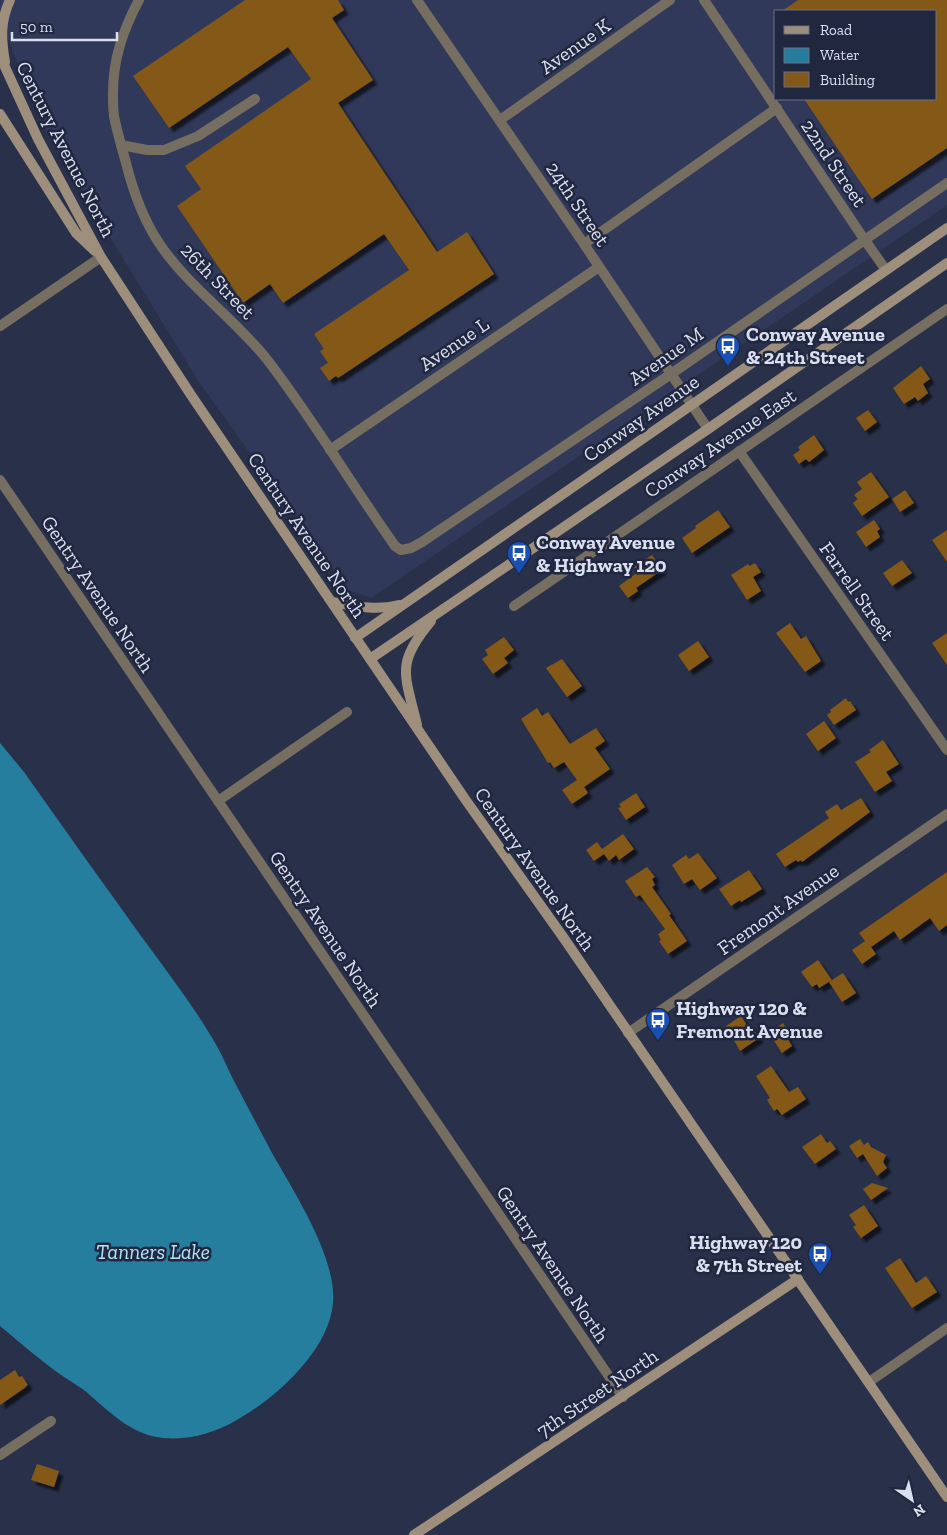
<svg xmlns="http://www.w3.org/2000/svg" width="947" height="1535" font-family="'Zilla Slab',serif">
<style>
.built{fill:#303959;fill-rule:evenodd}
.water{fill:#267e9f}
.building{fill:#845819;filter:url(#shadow)}
.lines{fill:none;stroke-linecap:round;stroke-linejoin:round}
.street{stroke:#776e62;stroke-width:10}
.secondary{stroke:#9e8f7d;stroke-width:10}
.labels{text-anchor:middle;dominant-baseline:central;stroke-width:5;stroke-linejoin:round;paint-order:stroke}
.street-label{font-size:20px;fill:#dadff0;stroke:#20273f}
.poi-label{font-size:20px;font-weight:bold;fill:#dadff0;stroke:#20273f;text-anchor:start}
.water-label{font-size:21px;font-style:italic;fill:#b1e3f9;stroke:#20273f}
</style>
<defs>
<filter id="shadow"><feDropShadow dx="4.5" dy="4.5" stdDeviation="1" flood-color="#0009"/></filter>
</defs>
<rect width="100%" height="100%" fill="#29314a"/>
<!-- built -->
<path class="built" d="M0 0H947V205L371 598 348 590 199 382 43 128 0 18ZM776 11H936V99H776Z"/>
<!-- water -->
<path class="water" d="M0 743 24 772C63 827 102 882 141 936 165 969 190 1001 211 1036 220 1050 227 1067 235 1083 247 1106 260 1130 272 1153 294 1192 337 1258 333 1303 329 1351 275 1399 235 1421 206 1438 165 1446 134 1429 118 1421 98 1402 84 1390 71 1381 57 1373 45 1363 29 1351 15 1338 0 1326Z"/>
<!-- building -->
<g class="building">
<polygon points="245,0 338,0 344,10 332,18 373,80 338,103 437,252 467,232 494,274 338,378 336,376 329,381 320,368 328,363 320,351 324,349 314,334 409,270 384,234 283,303 270,284 243,303 177,206 201,189 185,166 311,79 288,47 169,128 133,76"/>
<polygon points="798,0 947,0 947,148 872,199 804,99 936,99 936,11 782,11"/>
<polygon points="921,366 930,379 923,384 928,393 918,401 915,397 904,404 893,388"/>
<polygon points="868,410 877,422 865,431 856,418"/>
<polygon points="814,435 824,450 809,462 806,459 799,464 793,455 800,450 798,447"/>
<polygon points="871,472 889,497 862,516 853,503 858,499 854,495 862,489 857,482"/>
<polygon points="905,490 914,503 900,512 892,499"/>
<polygon points="718,510 730,527 692,553 682,538 696,528 695,526"/>
<polygon points="874,520 880,529 877,531 880,537 866,547 856,532"/>
<polygon points="947,530 947,562 932,540"/>
<polygon points="652,555 662,570 636,588 638,591 628,598 619,586 638,572 634,567"/>
<polygon points="902,560 912,573 892,586 883,573"/>
<polygon points="755,563 761,572 753,577 761,591 747,600 731,575 748,564 750,566"/>
<polygon points="790,623 801,639 806,636 821,661 805,672 776,633"/>
<polygon points="947,633 947,665 932,643"/>
<polygon points="504,637 514,650 504,658 508,663 493,674 482,659 488,655 485,650"/>
<polygon points="698,641 709,657 689,671 678,655"/>
<polygon points="562,659 582,686 567,697 546,668"/>
<polygon points="846,698 848,702 850,701 856,710 834,725 827,715 831,712 830,710"/>
<polygon points="537,708 542,716 548,712 570,744 596,728 605,741 595,748 610,769 584,787 588,793 572,804 562,790 577,780 564,762 554,768 550,762 548,763 521,719"/>
<polygon points="824,721 836,738 818,751 806,734"/>
<polygon points="883,740 899,764 886,772 892,781 875,792 855,762 871,752 869,750"/>
<polygon points="636,793 645,807 626,820 618,808 621,807 619,804"/>
<polygon points="861,798 870,812 802,862 801,860 798,862 796,860 785,867 776,854 829,818 825,812 837,804 841,810"/>
<polygon points="623,834 634,849 619,860 616,855 609,861 604,854 594,861 586,850 597,842 602,849"/>
<polygon points="698,853 717,878 700,890 692,879 684,884 672,865 686,855 689,859"/>
<polygon points="647,867 655,877 652,879 655,885 652,887 671,914 669,915 687,941 668,954 659,941 661,940 658,934 665,929 640,895 636,897 625,881"/>
<polygon points="749,870 762,889 741,902 740,900 731,906 719,889"/>
<polygon points="947,872 947,925 939,931 930,918 900,940 894,931 871,947 876,954 862,964 852,950 865,941 859,933"/>
<polygon points="818,960 832,980 819,988 817,984 812,987 801,972"/>
<polygon points="843,973 856,993 842,1002 829,982"/>
<polygon points="741,1016 748,1027 751,1025 759,1038 740,1051 726,1026"/>
<polygon points="783,1023 790,1034 786,1036 792,1046 782,1053 769,1033"/>
<polygon points="771,1066 789,1092 798,1087 806,1099 782,1115 777,1109 774,1111 767,1100 770,1098 756,1076"/>
<polygon points="821,1134 827,1143 830,1141 836,1149 815,1164 802,1147"/>
<polygon points="860,1139 864,1145 868,1142 871,1147 886,1155 883,1162 887,1168 877,1176 863,1154 857,1158 849,1146"/>
<polygon points="872,1183 888,1188 871,1200 863,1189"/>
<polygon points="864,1205 878,1226 861,1238 853,1227 856,1225 849,1215"/>
<polygon points="900,1258 916,1283 926,1276 937,1292 912,1308 885,1268"/>
<polygon points="15,1370 19,1377 22,1376 28,1385 26,1386 26,1387 0,1405 0,1380"/>
<polygon points="37,1464 59,1471 54,1487 31,1480"/>
</g>
<g class="lines">
<!-- street -->
<g class="street">
<path d="M139 0C123 30 113 59 113 93 113 101 113 109 114 116 117 132 122 148 126 163 133 191 143 219 159 243 188 287 237 320 269 362 314 421 352 485 395 546L401 550 411 548 422 542 671 374 947 183"/>
<polyline points="417,0 584,244 708,429"/>
<polyline points="704,0 864,239 886,270"/>
<polyline points="500,120 670,0"/>
<polyline points="121,145 147,150 164,150 198,136 255,99"/>
<polyline points="584,244 777,108"/>
<polyline points="0,326 101,257"/>
<polyline points="330,450 599,267"/>
<polyline points="739,451 947,750"/>
<polyline points="0,480 623,1397"/>
<polyline points="514,606 947,309"/>
<polyline points="218,801 347,712"/>
<polyline points="628,1033 947,814"/>
<polyline points="869,1382 947,1328"/>
<polyline points="0,1455 51,1421"/>
</g>
<!-- secondary -->
<g class="secondary">
<polyline points="0,56 38,139 101,257 191,395 465,799 563,937 947,1497"/>
<path d="M5 62C1 39 0 21 10 0"/>
<polyline points="0,114 76,233 95,251"/>
<path d="M332 602C355 606 376 611 399 605"/>
<polyline points="355,638 947,228"/>
<polyline points="370,659 708,429 947,263"/>
<path d="M417 725C405 674 395 664 431 621"/>
<polyline points="414,1535 798,1279"/>
</g>
</g>
<!-- icons -->
<defs>
<g id="bus-pin" transform="scale(1.25)"><path d="M0 17L-7.5 6A9.5 9.5 0 1 1 7.5 6Z" fill="#1a4fb4" stroke="#20273f"/><path d="M-5-6H5V4H4V6H2V4H-2V6H-4V4H-5ZM-3.5-4V0h7V-4ZM-3.5 1.2v1.5H-2V1.2ZM2 1.2v1.5H3.5V1.2Z" fill="#fff"/></g>
</defs>
<g fill-rule="evenodd">
<use href="#bus-pin" x="728" y="346"/>
<use href="#bus-pin" x="519" y="553"/>
<use href="#bus-pin" x="658" y="1020"/>
<use href="#bus-pin" x="820" y="1254"/>
</g>
<g class="labels">
<!-- street labels -->
<g class="street-label">
<text transform="translate(575 46) rotate(-35)">Avenue K</text>
<text transform="translate(66 149) rotate(63)">Century Avenue North</text>
<text transform="translate(834 163) rotate(56)">22nd Street</text>
<text transform="translate(578 204) rotate(56)">24th Street</text>
<text transform="translate(218 281) rotate(46)">26th Street</text>
<text transform="translate(454 344) rotate(-34)">Avenue L</text>
<text transform="translate(666 356) rotate(-35)">Avenue M</text>
<text transform="translate(641 418) rotate(-35)">Conway Avenue</text>
<text transform="translate(720 443) rotate(-34)">Conway Avenue East</text>
<text transform="translate(307 535) rotate(56)">Century Avenue North</text>
<text transform="translate(857 591) rotate(55)">Farrell Street</text>
<text transform="translate(98 594) rotate(56)">Gentry Avenue North</text>
<text transform="translate(535 869) rotate(55)">Century Avenue North</text>
<text transform="translate(778 909) rotate(-35)">Fremont Avenue</text>
<text transform="translate(326 929) rotate(56)">Gentry Avenue North</text>
<text transform="translate(553 1264) rotate(56)">Gentry Avenue North</text>
<text transform="translate(597 1393) rotate(-34)">7th Street North</text>
</g>
<!-- poi labels -->
<g class="poi-label">
<text x="746" y="334">Conway Avenue<tspan x="746" dy="23">&amp; 24th Street</tspan></text>
<text x="536" y="542">Conway Avenue<tspan x="536" dy="23">&amp; Highway 120</tspan></text>
<text x="676" y="1008">Highway 120 &amp;<tspan x="676" dy="23">Fremont Avenue</tspan></text>
<text x="802" y="1242" text-anchor="end">Highway 120<tspan x="802" dy="23">&amp; 7th Street</tspan></text>
</g>
<!-- water labels -->
<g class="water-label">
<text x="153" y="1251">Tanners Lake</text>
</g>
</g>
<!-- legend -->
<rect x="774" y="10" width="162" height="90" fill="#20273f" stroke="#6a7186"/>
<rect x="784" y="26" width="25" height="8" fill="#9e8f7d" stroke="#6a7186"/>
<text x="820" y="35" font-size="15" fill="#dadff0">Road</text>
<rect x="784" y="48" width="25" height="15" fill="#267e9f" stroke="#6a7186"/>
<text x="820" y="60" font-size="15" fill="#dadff0">Water</text>
<rect x="784" y="72" width="25" height="15" fill="#845819" stroke="#6a7186"/>
<text x="820" y="85" font-size="15" fill="#dadff0">Building</text>
<!-- north arrow -->
<g transform="translate(912 1500) rotate(146)" stroke="#20273f" stroke-width="4" paint-order="stroke">
<path d="M0-4L9 19L0 12L-9 19Z" fill="#dadff0"/>
<text y="-8" font-size="14" font-weight="bold" text-anchor="middle" fill="#dadff0">N</text>
</g>
<!-- scale -->
<path d="M12 32v8h105v-8" fill="none" stroke="#dadff0" stroke-width="2.5"/>
<text x="20" y="32" font-size="15" fill="#dadff0" stroke="#20273f" stroke-width="4" paint-order="stroke">50 m</text>
</svg>
